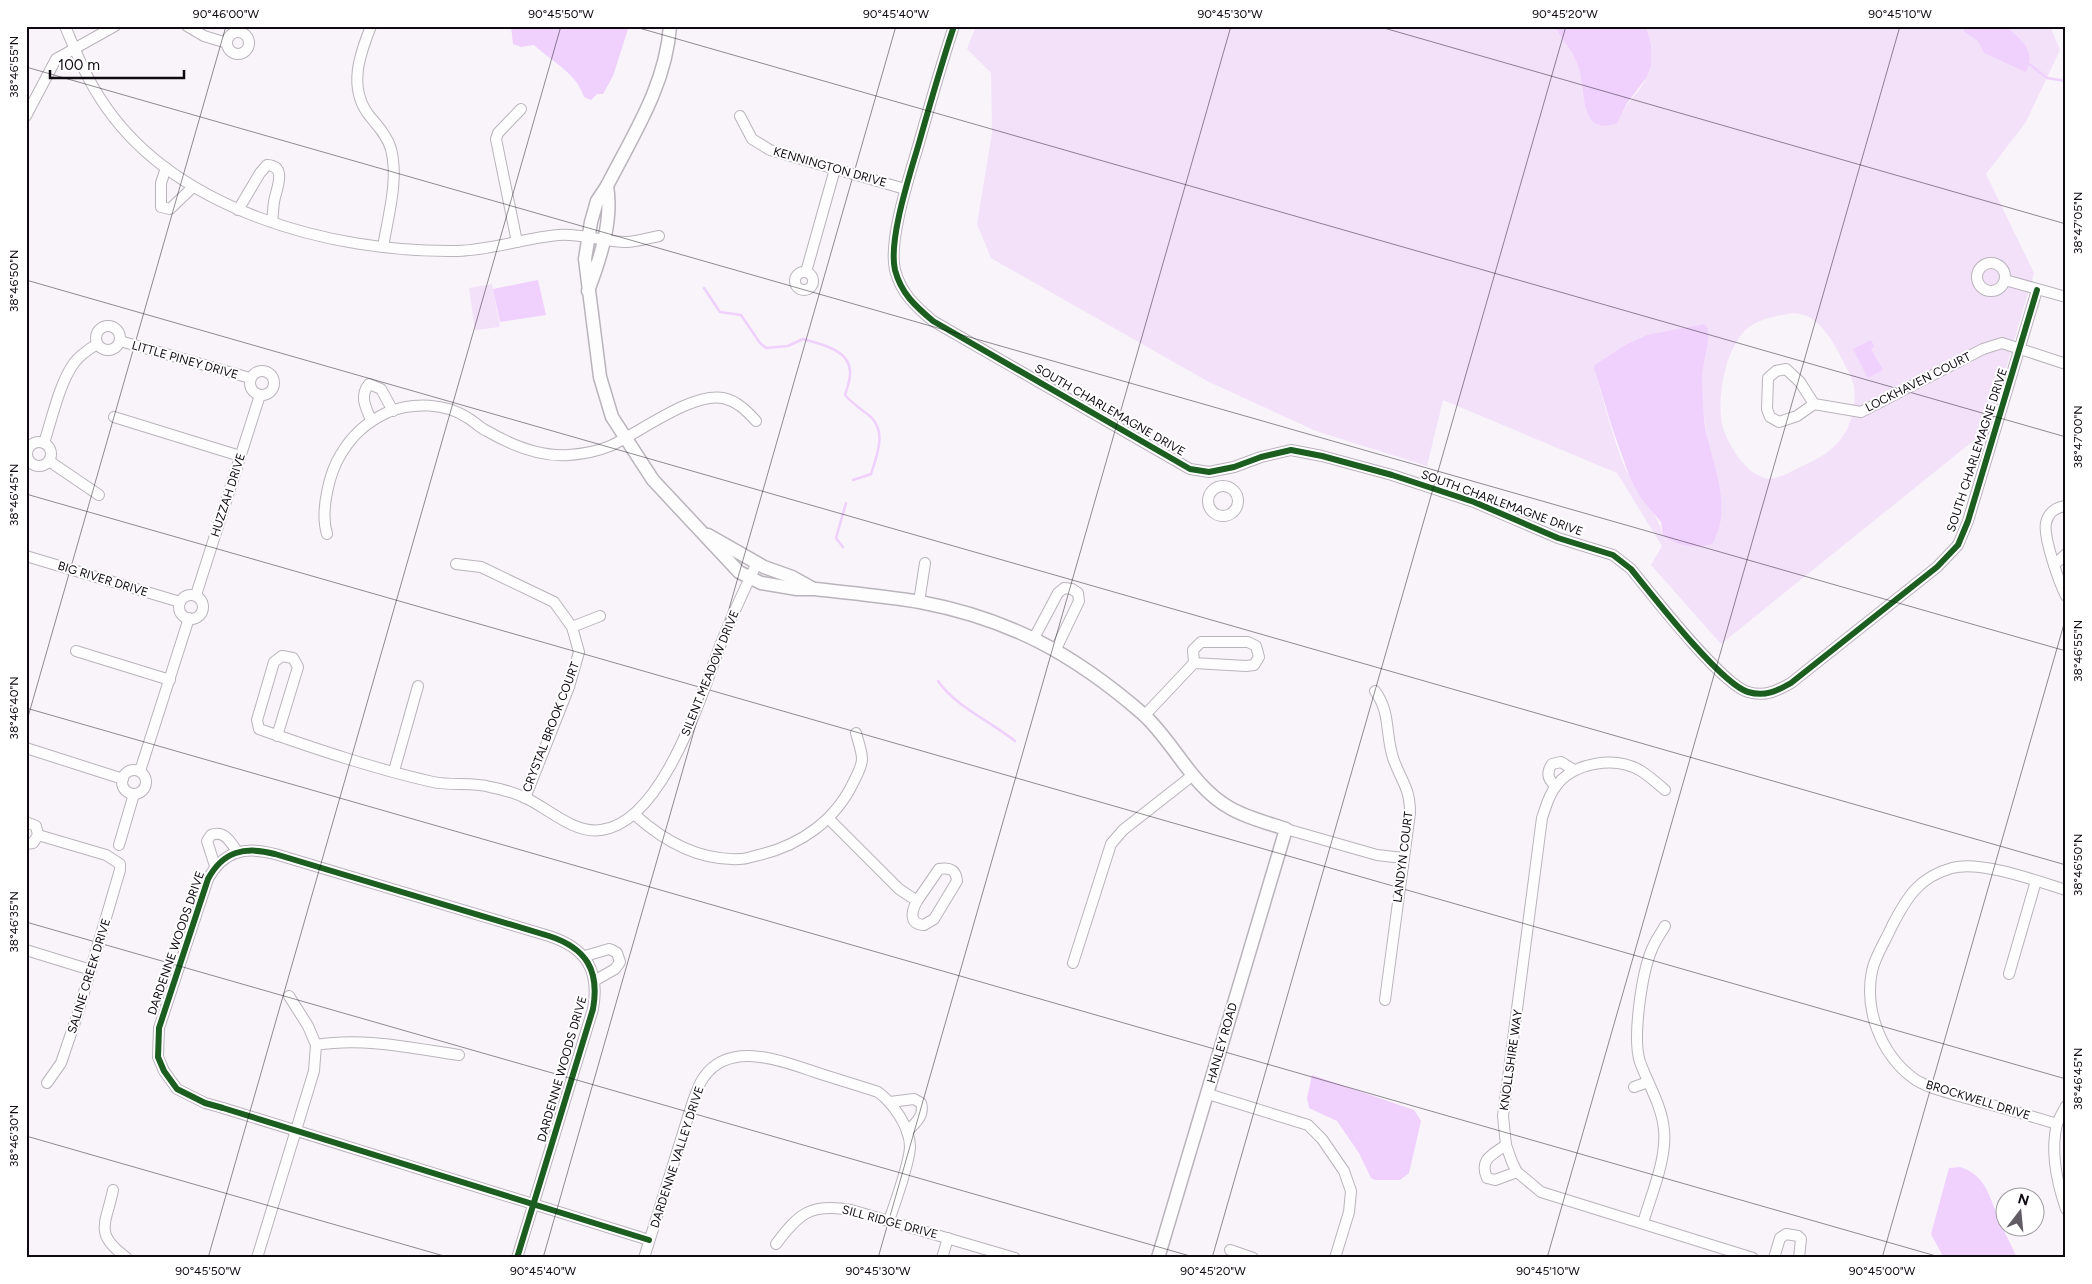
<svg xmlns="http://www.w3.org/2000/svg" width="2092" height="1284" font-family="Figtree,sans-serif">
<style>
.green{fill:#f3e1fa;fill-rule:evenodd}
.water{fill:#f0d0fd}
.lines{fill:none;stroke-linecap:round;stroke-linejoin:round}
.stream{stroke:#f0d0fd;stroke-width:2.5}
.minor-casing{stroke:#b9b4bb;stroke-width:12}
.tertiary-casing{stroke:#b9b4bb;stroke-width:15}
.minor{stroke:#fefdfe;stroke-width:10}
.tertiary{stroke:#fefdfe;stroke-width:12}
.cycleway-casing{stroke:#fff;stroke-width:9}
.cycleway{stroke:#1b5e20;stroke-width:6}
.ticks{fill:none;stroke:#0f0911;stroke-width:1;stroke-opacity:0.45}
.labels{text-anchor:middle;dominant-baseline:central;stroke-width:4;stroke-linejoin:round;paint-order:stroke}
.street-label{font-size:12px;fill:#0f0911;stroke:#fff}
.neatline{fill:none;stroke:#0f0911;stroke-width:2}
.ticks-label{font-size:12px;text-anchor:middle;fill:#0f0911}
</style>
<rect width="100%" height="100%" fill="#f8f4fa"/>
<!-- green -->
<g class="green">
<path d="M976 26H1555L1577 62 1582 77 1583 98 1622 113C1629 100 1641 90 1647 77 1654 63 1650 41 1646 26H2050L2060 50 2026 122 1986 174 2034 273 1988 429 1721 644 1651 565 1662 546 1617 473 1443 400 1427 466 1316 431 1207 381 991 258 977 224 992 133 991 73 967 49ZM1795 313C1799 314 1806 315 1809 317 1823 325 1833 342 1840 355 1844 364 1850 373 1853 383 1855 389 1855 399 1854 405 1849 440 1830 454 1800 467 1790 472 1776 481 1765 478 1747 474 1732 450 1725 434 1714 407 1724 347 1748 328 1761 318 1780 315 1795 313ZM1708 329C1709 345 1702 359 1702 375 1700 420 1714 465 1722 508L1716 537 1682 544 1663 535C1656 510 1642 500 1630 478 1615 449 1604 401 1594 368L1596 365 1625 345 1647 335Z"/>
<polygon points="492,284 500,327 475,330 469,288"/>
</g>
<!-- water -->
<g class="water">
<path d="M511 26H629L613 76 603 94H597L591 100 584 97C576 72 552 62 534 45L521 47 513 44Z"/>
<path d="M1555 26H1646L1651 46V66L1647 77 1627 103 1617 123C1577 138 1587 85 1577 63 1572 50 1561 39 1555 26Z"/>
<path d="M1961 26H2007C2020 41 2037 48 2026 72L1984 53 1978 41 1965 32Z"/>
<polygon points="538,280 546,315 500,322 493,289"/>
<path d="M1704 324 1708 329C1710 347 1701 364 1702 382 1703 399 1703 416 1706 432 1714 468 1733 510 1712 544 1696 549 1676 546 1663 535L1661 522 1641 498 1630 478 1612 427 1594 368 1595 365 1625 345 1647 335Z"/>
<polygon points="1871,340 1874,346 1871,349 1883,370 1868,378 1853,349"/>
<polygon points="1312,1075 1414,1110 1421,1121 1409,1173 1400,1180 1375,1180 1371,1178 1359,1153 1337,1121 1309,1108 1307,1098"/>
<path d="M1960 1167C1987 1175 1990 1200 2000 1222 2005 1234 2012 1246 2017 1258H1944L1931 1234 1949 1168Z"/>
</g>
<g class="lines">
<!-- stream -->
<g class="stream">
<polyline points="2028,63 2047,78 2066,81"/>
<path d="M704 288 720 312 741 315 760 343 766 348 788 346 803 339C819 344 849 349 850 371 851 379 847 388 845 395 852 403 858 407 866 413 888 428 878 453 871 474L853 480"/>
<polyline points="843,547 836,538 846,503"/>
<path d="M938 681C956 707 990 721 1015 741"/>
</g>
<!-- minor casing -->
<g class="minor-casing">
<g id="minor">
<path d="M65 26C75 50 85 75 100 98 171 210 331 253 457 251 491 250 525 238 558 235 582 233 603 242 626 242 637 242 648 238 659 236"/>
<polyline points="187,26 204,36 227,43"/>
<path d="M371 26C360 54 348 86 368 114 376 124 387 135 391 149 399 180 388 216 383 247"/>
<path d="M954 26C941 65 930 104 919 143 910 174 888 240 895 270 901 293 915 306 933 321L1190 469 1209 472 1234 467 1261 457 1291 450 1322 456 1392 475 1474 502 1558 538 1613 555 1631 569C1652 595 1721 684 1748 692 1765 697 1777 691 1791 683L1937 567 1958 545 1968 521 2037 290"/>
<circle cx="238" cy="43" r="11"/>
<polyline points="26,116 56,59 115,26"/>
<polyline points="740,116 752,139 770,150 905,189"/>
<polyline points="166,168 161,183 161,207 170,209 193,187"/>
<path d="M238 210 260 173 267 165C288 166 276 189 274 202 273 208 273 216 272 222"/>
<polyline points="517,242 496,139 498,133 521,109"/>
<circle cx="1991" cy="277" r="14"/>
<circle cx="804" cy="281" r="9"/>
<polyline points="806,272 835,169"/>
<polyline points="2005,280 2066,297"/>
<circle cx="108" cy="338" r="12"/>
<polyline points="120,341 250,378"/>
<circle cx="262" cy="383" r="12"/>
<polyline points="1814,404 1797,416 1779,422 1770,417 1767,409 1768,378 1776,371 1786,369 1800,382 1814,404 1861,412 1983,349 2002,343 2066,364"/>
<polyline points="114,417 240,456"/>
<path d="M371 420C366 408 359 396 369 384L381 389 393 411"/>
<circle cx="39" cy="454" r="12"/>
<path d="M44 443C52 419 59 384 74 363 80 355 89 349 97 344"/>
<polyline points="49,461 99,495"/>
<circle cx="1223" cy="501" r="15"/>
<path d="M2066 506C2056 507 2048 513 2046 523 2043 537 2059 582 2066 596"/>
<path d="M327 534C320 512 329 473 341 454 353 434 367 422 388 412 413 402 446 403 468 418 475 422 480 428 487 431 511 445 541 457 569 455 582 454 598 451 610 446 639 433 692 392 723 398 737 401 747 411 756 421"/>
<polyline points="26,556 180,602"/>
<polyline points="456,564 481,567 554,602 572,627 579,652 569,687 525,798"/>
<polyline points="2054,565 2066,554"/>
<circle cx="191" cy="607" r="12"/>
<polyline points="196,595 260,395"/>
<polyline points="919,602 925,563"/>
<polyline points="572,627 600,616"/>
<polyline points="1034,638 1058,593 1064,588 1072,589 1078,593 1079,601 1056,649"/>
<polyline points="76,651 170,680"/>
<path d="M1375 691C1391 713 1385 733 1393 758 1401 781 1410 787 1410 813L1385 1000"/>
<polyline points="1144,716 1194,663 1246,666 1254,665 1259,657 1256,646 1248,642 1201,642 1193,650 1194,663"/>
<path d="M277 736 298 667 293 658 282 656 274 662 257 720 259 729C316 749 375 769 433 782 452 786 472 782 490 787 501 789 515 793 526 798 549 809 574 834 601 830 663 822 701 696 720 646 731 618 744 590 757 563"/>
<polyline points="26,748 123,779"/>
<circle cx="134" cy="782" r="12"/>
<polyline points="140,771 189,618"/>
<polyline points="394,771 418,686"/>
<path d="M1556 786C1548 780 1546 773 1552 764L1561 762 1574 770"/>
<path d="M1665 790C1657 783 1649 776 1641 771 1615 755 1573 763 1556 786 1548 796 1546 807 1542 818L1503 1116 1506 1145 1512 1162 1517 1172 1541 1192 1753 1258"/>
<path d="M635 815C665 842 699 861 740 859 747 859 753 856 759 855 801 845 836 820 854 781 857 775 862 766 862 759 862 751 858 741 856 733"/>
<path d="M829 819 899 889 917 901C911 912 909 924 924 925L934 919 957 881C956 870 950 867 939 869L917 901"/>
<polyline points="26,822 36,826 38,835 33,843 26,844"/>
<polyline points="1286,829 1377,855 1403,858"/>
<polyline points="38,835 106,855 120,864 120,870 77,1016 61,1063 47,1083"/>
<polyline points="119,845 134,794"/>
<path d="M215 866 207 841 211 835C225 830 230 842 237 851"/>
<polyline points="26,950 91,970"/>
<polyline points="585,956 609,949 612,950 617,953 620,962 615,969 594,981"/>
<polyline points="1073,963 1111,844 1123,830 1193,775"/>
<polyline points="2009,974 2036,881"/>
<path d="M316 1045C364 1037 411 1048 459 1055"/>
<polyline points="1634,1087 1648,1082"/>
<polyline points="1208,1094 1308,1125 1322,1139 1344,1171 1351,1191 1349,1212 1335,1258"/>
<path d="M890 1102 914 1099 921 1103C925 1116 915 1123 907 1132"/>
<path d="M2066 1106C2063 1112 2059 1118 2057 1124 2050 1152 2057 1183 2066 1209"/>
<path d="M2057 1124C2027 1115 1997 1106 1966 1098 1951 1093 1926 1088 1913 1078 1881 1054 1864 1010 1872 971 1875 956 1886 940 1892 926 1907 897 1919 877 1952 868 1980 860 2037 881 2066 890"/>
<path d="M1506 1145C1492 1155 1479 1159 1487 1178L1495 1180 1517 1172"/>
<path d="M113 1190C106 1225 93 1233 127 1258"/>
<path d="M1643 1223C1651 1195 1667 1159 1664 1130 1662 1106 1648 1084 1640 1062 1632 1038 1642 972 1652 949 1655 941 1661 933 1665 926"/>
<path d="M776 1244C799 1213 811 1203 851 1210L1015 1258"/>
<polyline points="1230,1250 1253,1258"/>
<polyline points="257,1258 314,1071 316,1045 308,1026 289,996"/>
<path d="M517 1258 593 1009C600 970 586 948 549 936L275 854C245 846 223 851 208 879L159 1028 158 1057 164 1071 177 1089 205 1103 223 1108 649 1240"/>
<path d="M644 1258 693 1101C696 1094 699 1083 704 1077 730 1040 782 1061 815 1072 836 1079 857 1085 878 1092 893 1103 910 1127 910 1147 909 1166 895 1202 889 1221"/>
<polyline points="942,1258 948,1238"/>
<polyline points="1774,1258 1780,1238 1786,1234 1798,1236 1801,1239 1799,1258"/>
</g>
</g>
<!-- tertiary casing -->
<g class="tertiary-casing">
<g id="tertiary">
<path d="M607 186C633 135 666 85 670 26"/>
<path d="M588 291C600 259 613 221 607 186L597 201 591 222 585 259 600 377 612 417 653 480 739 572 761 583 797 589H815C849 593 885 596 920 602 1010 619 1074 654 1143 714 1174 742 1192 787 1230 808 1247 818 1268 823 1286 829L1158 1258"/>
<polyline points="708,535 764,567 792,577 812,588"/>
</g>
</g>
<!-- minor -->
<use href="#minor" class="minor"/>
<!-- tertiary -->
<use href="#tertiary" class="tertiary"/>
<!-- cycleway casing -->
<g class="cycleway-casing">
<g id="cycleway">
<path d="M954 26C941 65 930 104 919 143 910 174 888 240 895 270 901 293 915 306 933 321L1190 469 1209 472 1234 467 1261 457 1291 450 1322 456 1392 475 1474 502 1558 538 1613 555 1631 569C1652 595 1721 684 1748 692 1765 697 1777 691 1791 683L1937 567 1958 545 1968 521 2037 290"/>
<path d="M517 1258 593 1009C600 970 586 948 549 936L275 854C245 846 223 851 208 879L159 1028 158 1057 164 1071 177 1089 205 1103 223 1108 649 1240"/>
</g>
</g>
<!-- cycleway -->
<use href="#cycleway" class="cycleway"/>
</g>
<!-- ticks -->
<path class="ticks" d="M632 26 2066 437M1377 26 2066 224M26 67 2066 651M26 280 2066 865M26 494 2066 1079M26 708 1943 1258M26 724 226 26M26 922 1197 1258M26 1136 451 1258M208 1258 561 26M543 1258 896 26M878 1258 1231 26M1212 1258 1566 26M1547 1258 1900 26M1882 1258 2066 617"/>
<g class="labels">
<!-- street labels -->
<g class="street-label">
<text transform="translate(830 167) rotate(16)">KENNINGTON DRIVE</text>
<text transform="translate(185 360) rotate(16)">LITTLE PINEY DRIVE</text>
<text transform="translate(1918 382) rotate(-27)">LOCKHAVEN COURT</text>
<text transform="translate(1110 410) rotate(30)">SOUTH CHARLEMAGNE DRIVE</text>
<text transform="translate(1977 450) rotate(-72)">SOUTH CHARLEMAGNE DRIVE</text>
<text transform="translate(228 495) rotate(-72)">HUZZAH DRIVE</text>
<text transform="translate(1502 503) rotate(20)">SOUTH CHARLEMAGNE DRIVE</text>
<text transform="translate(103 579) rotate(17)">BIG RIVER DRIVE</text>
<text transform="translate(710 673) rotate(-68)">SILENT MEADOW DRIVE</text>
<text transform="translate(551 727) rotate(-69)">CRYSTAL BROOK COURT</text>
<text transform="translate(1403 857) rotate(-83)">LANDYN COURT</text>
<text transform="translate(176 943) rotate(-71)">DARDENNE WOODS DRIVE</text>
<text transform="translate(89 976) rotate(-73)">SALINE CREEK DRIVE</text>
<text transform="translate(1222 1043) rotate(-74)">HANLEY ROAD</text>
<text transform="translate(1511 1060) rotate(-82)">KNOLLSHIRE WAY</text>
<text transform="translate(562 1069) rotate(-74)">DARDENNE WOODS DRIVE</text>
<text transform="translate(1978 1100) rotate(17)">BROCKWELL DRIVE</text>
<text transform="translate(677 1157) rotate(-72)">DARDENNE VALLEY DRIVE</text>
<text transform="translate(890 1222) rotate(15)">SILL RIDGE DRIVE</text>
</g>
</g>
<!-- border -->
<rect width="2092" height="1284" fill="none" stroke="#ffffff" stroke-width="55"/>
<!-- north arrow -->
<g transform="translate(2020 1212) rotate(16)"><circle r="24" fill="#ffffff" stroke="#9f9da0"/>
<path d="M0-4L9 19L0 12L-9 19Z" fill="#615b63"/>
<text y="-8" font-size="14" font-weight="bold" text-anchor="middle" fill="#0f0911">N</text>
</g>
<!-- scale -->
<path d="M50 70v8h134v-8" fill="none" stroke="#0f0911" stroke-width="2.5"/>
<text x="58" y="70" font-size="15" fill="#0f0911" stroke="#ffffff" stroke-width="4" paint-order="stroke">100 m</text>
<rect x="28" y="28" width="2036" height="1228" class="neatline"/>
<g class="ticks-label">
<text x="226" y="18">90°46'00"W</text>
<text x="561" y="18">90°45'50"W</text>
<text x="896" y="18">90°45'40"W</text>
<text x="1230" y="18">90°45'30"W</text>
<text x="1565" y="18">90°45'20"W</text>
<text x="1900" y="18">90°45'10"W</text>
<text transform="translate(14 67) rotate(-90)" y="4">38°46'55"N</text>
<text transform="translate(2078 223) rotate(-90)" y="4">38°47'05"N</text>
<text transform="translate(14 281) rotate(-90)" y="4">38°46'50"N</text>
<text transform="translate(2078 437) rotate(-90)" y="4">38°47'00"N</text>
<text transform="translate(14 495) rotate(-90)" y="4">38°46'45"N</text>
<text transform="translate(2078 651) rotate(-90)" y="4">38°46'55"N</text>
<text transform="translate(14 708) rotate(-90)" y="4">38°46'40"N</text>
<text transform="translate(2078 865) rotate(-90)" y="4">38°46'50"N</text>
<text transform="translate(14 922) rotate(-90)" y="4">38°46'35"N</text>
<text transform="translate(2078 1079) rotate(-90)" y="4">38°46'45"N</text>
<text transform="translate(14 1136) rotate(-90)" y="4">38°46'30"N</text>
<text x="208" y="1275">90°45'50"W</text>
<text x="543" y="1275">90°45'40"W</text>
<text x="878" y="1275">90°45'30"W</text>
<text x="1213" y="1275">90°45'20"W</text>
<text x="1548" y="1275">90°45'10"W</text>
<text x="1882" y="1275">90°45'00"W</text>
</g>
</svg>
